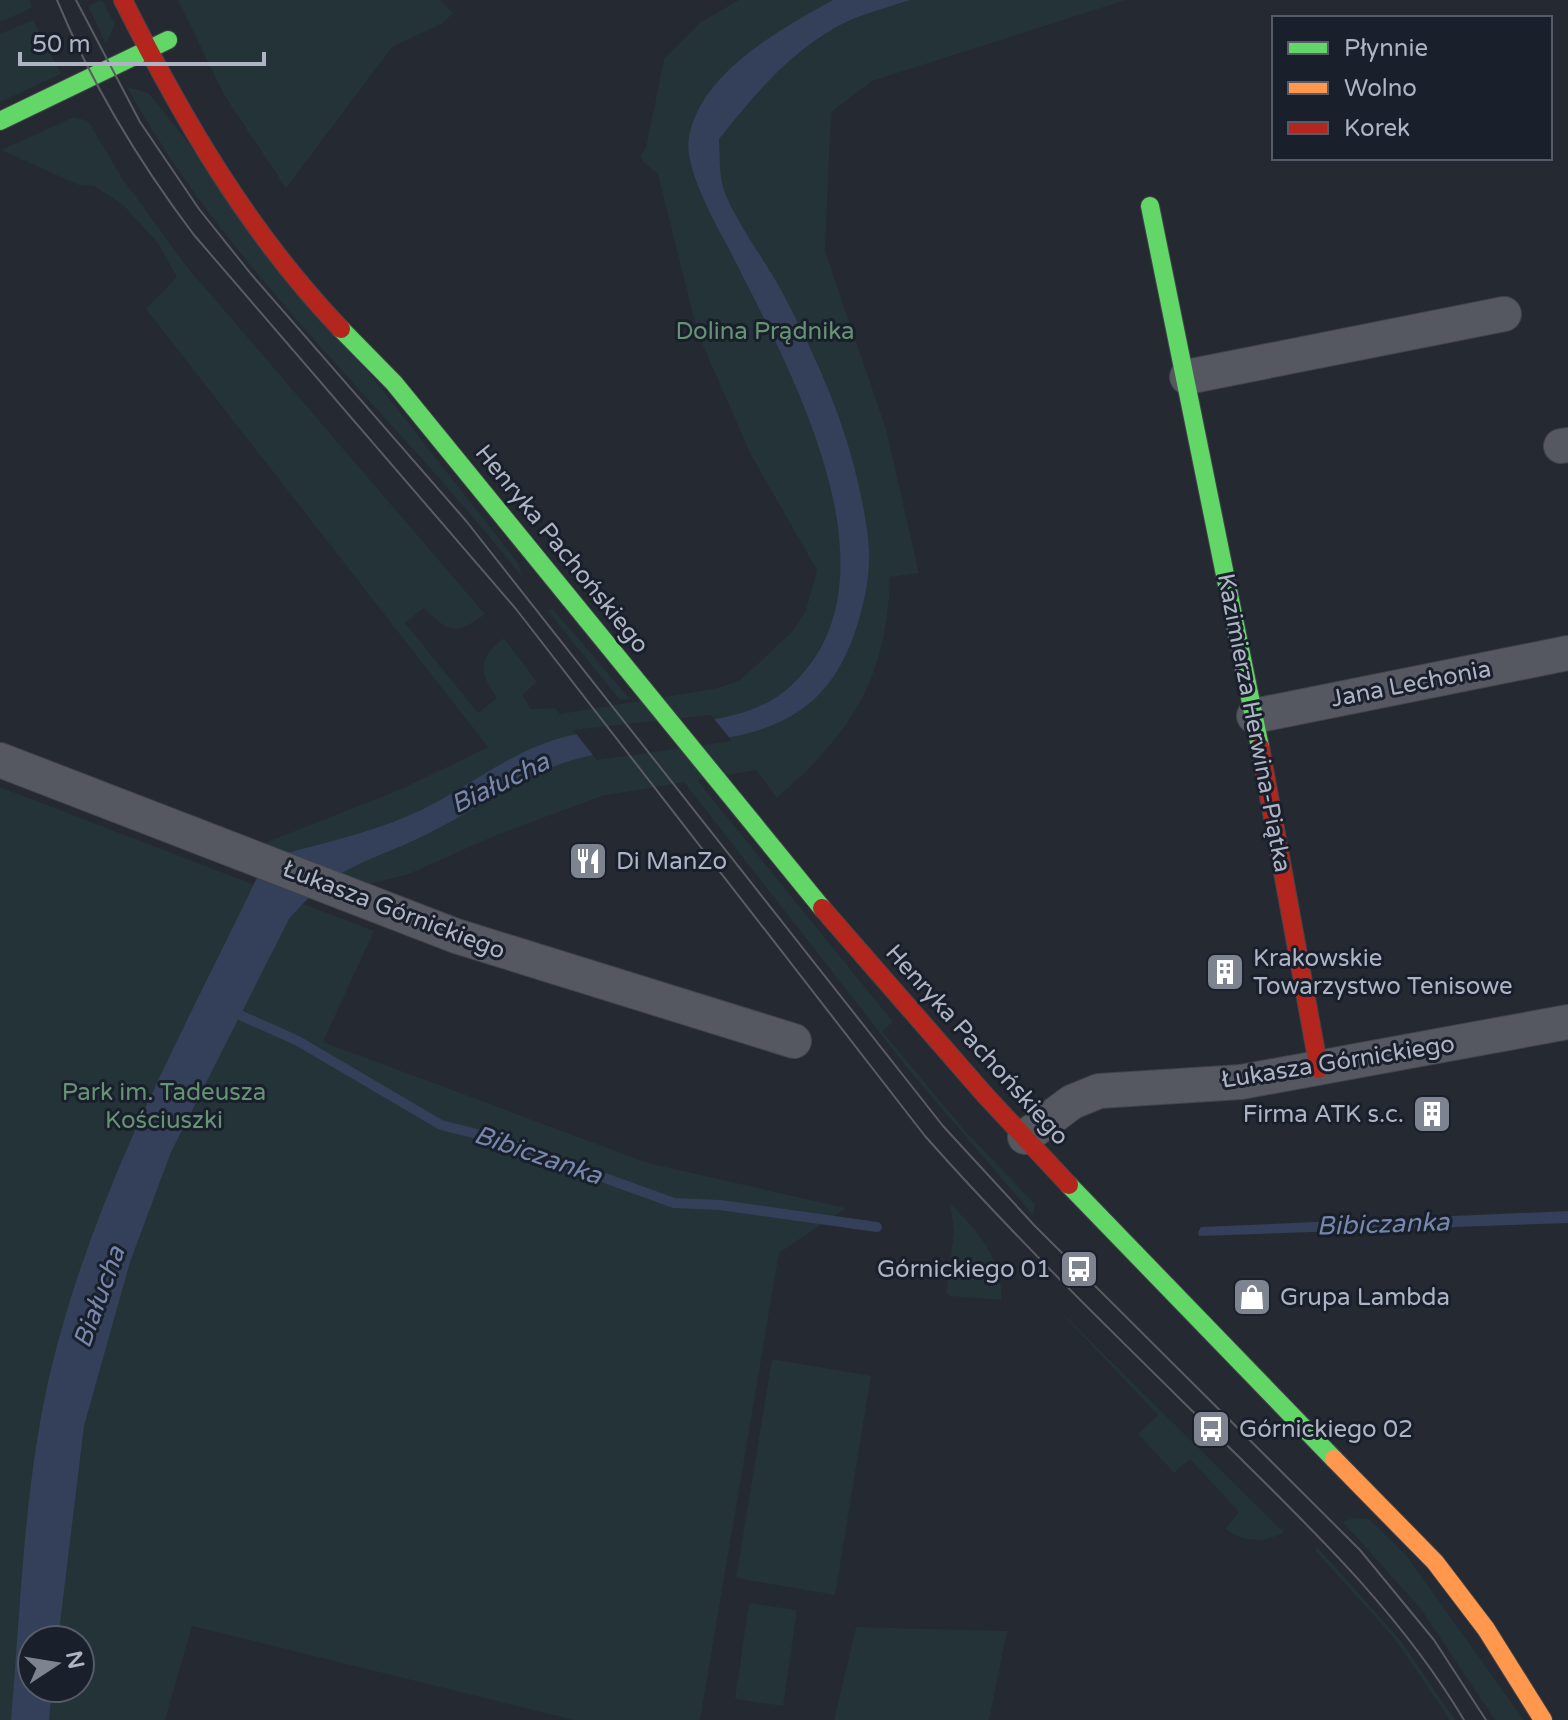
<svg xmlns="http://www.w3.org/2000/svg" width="1568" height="1720" font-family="'Varela Round',sans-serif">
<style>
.green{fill:#233337;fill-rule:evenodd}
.water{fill:#343f59}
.pier{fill:#252931}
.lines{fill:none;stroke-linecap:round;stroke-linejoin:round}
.stream{stroke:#343f59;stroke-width:10}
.street-casing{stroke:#41444a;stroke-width:36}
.fast-casing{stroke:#41444a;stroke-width:20}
.slow-casing{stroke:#41444a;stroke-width:20}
.jam-casing{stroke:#41444a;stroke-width:20}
.street{stroke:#555860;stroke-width:34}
.fast{stroke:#63d668;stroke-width:18}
.slow{stroke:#ff974d;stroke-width:18}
.jam{stroke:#b3261e;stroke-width:18}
.tram{stroke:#595c63;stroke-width:2}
.labels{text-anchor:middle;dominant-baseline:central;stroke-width:6;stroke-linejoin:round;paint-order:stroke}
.park-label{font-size:24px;fill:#679375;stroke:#191f2b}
.street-label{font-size:24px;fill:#aeb4c3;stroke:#191f2b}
.poi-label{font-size:24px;fill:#aeb4c3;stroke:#191f2b;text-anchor:start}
.water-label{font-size:26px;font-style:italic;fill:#7787ab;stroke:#191f2b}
</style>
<rect width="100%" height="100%" fill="#252931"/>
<!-- green -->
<g class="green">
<polygon points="0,0 29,0 32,8 0,22"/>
<polygon points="102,0 115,24 106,44 88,6"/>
<polygon points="178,0 440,0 453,13 443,23 392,47 286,188 224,95"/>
<path d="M739 0H1126L872 81 831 112 825 251 886 429 919 573 890 577C887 679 852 732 777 798L756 770 697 780 893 1022 882 1031 964 1130 1035 1204 1033 1215 909 1070 684 782 602 796 494 836 409 874 365 885 264 843 399 790 488 747 146 309 177 277 158 243 122 204 94 186 79 185 1 150 74 117 88 121 122 178 187 267 485 614C456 636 448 633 424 608L405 623 478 713 497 698C478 673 478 657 504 638L537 682 522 695 531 709 555 708 560 714 714 689 739 681 792 632 806 610 817 570 751 455 698 334 658 174 643 162 641 155 646 148 664 59 701 22Z"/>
<polygon points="33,20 61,74 0,102 0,34"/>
<path d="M127 87 149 93 519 564 522 577C393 413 228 271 127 87Z"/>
<polygon points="553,609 630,699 620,700 547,610"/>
<path d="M0 787 374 931 323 1042 648 1163 846 1208 779 1253 700 1720H574L192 1626 165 1720H0ZM32 1640H80V1688H32Z"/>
<path d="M950 1203C977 1231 1004 1259 1001 1300L950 1296 946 1293 954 1231Z"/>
<path d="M1044 1295 1256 1505 1284 1532C1265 1544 1243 1542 1225 1529L1239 1512 1190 1459 1174 1473 1138 1434 1158 1415Z"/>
<polygon points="772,1359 871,1376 835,1595 736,1578"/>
<polygon points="1353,1518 1369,1519 1406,1555 1524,1720 1495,1720 1421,1609 1343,1522"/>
<polygon points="1317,1547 1401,1641 1455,1720 1450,1720 1395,1639 1315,1550"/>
<polygon points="749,1603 797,1610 783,1706 735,1699"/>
<polygon points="856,1627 1007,1631 989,1720 834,1720"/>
</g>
<!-- water -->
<g class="water">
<path d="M833 0H910C889 7 866 13 846 22 793 48 755 94 719 139 720 154 719 173 723 187 731 214 765 261 780 288 823 369 856 445 868 537 872 570 865 602 855 632 808 772 676 727 566 762 522 777 479 807 437 829 375 862 340 860 289 919L171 1152 130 1262 84 1426 58 1640H32V1688H52L49 1720H11C21 1603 24 1480 52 1365 97 1183 186 1027 266 859 313 845 365 835 410 815 464 792 509 750 568 736 633 720 733 734 785 691 913 584 787 365 730 251 716 224 683 168 689 137 701 72 781 29 833 0Z"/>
<polygon points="1568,1211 1568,1223 1199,1236 1198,1232 1201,1227"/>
</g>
<!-- pier -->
<polygon class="pier" points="711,715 732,741 597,760 573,730"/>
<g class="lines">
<!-- stream -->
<polyline class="stream" points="231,1011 298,1041 441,1125 497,1139 674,1203 720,1205 877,1227"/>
<!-- street casing -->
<g class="street-casing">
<g id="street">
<polyline points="1187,377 1504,314"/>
<polyline points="1561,446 1568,445"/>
<polyline points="1254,716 1568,653"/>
<polyline points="0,760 456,936 794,1041"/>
<polyline points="1025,1137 1072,1102 1099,1091 1241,1082 1568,1022"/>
</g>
</g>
<!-- fast casing -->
<g class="fast-casing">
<g id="fast">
<polyline points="0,121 168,40"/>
<polyline points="1150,206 1260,747"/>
<polyline points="341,329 394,383 822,908"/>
<polyline points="1069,1185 1334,1459"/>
</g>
</g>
<!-- slow casing -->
<g class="slow-casing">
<polyline id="slow" points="1334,1459 1435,1562 1486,1629 1543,1720"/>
</g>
<!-- jam casing -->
<g class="jam-casing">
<g id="jam">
<path d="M123 0C182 118 249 233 341 329"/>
<polyline points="1260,747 1319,1069"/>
<polyline points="822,908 985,1095 1069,1185"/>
</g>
</g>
<!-- street -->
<use href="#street" class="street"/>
<!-- fast -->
<use href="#fast" class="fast"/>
<!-- slow -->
<use href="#slow" class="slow"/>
<!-- jam -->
<use href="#jam" class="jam"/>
<!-- tram -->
<g class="tram">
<path d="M57 0C92 85 139 162 194 235L516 609 925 1136C1024 1248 1133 1352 1239 1457 1322 1539 1404 1619 1464 1720"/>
<polyline points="76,0 140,122 199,209 251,274 467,522 943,1126 1034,1225 1360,1550 1434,1640 1486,1720"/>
</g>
</g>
<!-- icons -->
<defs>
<g id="restaurant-square" transform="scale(2)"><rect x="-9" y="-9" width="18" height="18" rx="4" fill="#7e8390" stroke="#191f2b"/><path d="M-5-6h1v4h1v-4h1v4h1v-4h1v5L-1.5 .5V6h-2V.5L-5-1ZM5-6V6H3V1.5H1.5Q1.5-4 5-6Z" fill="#fff"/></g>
<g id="building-square" transform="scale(2)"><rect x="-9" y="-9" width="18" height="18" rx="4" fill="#7e8390" stroke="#191f2b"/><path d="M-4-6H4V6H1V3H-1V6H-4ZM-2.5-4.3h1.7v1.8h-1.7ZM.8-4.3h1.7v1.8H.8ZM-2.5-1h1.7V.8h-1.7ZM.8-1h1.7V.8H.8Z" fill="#fff"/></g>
<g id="bus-square" transform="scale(2)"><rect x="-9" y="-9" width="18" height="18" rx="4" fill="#7e8390" stroke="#191f2b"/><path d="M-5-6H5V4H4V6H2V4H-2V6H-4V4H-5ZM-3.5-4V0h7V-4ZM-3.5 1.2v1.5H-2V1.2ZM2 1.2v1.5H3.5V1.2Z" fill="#fff"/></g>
<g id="shop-square" transform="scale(2)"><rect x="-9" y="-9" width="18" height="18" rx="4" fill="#7e8390" stroke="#191f2b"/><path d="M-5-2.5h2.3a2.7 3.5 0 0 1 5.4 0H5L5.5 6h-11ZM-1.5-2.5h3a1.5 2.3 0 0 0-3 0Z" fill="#fff"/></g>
</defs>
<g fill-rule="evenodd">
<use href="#restaurant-square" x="588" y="861"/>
<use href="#building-square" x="1225" y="972"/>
<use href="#building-square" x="1432" y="1114"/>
<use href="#bus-square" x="1079" y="1269"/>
<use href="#shop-square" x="1252" y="1297"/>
<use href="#bus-square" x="1211" y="1429"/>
</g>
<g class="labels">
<!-- park labels -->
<g class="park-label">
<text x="765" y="331">Dolina Prądnika</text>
<text x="164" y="1092">Park im. Tadeusza<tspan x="164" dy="28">Kościuszki</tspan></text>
</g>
<!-- street labels -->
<g class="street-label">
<text transform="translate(562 549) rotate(51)">Henryka Pachońskiego</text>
<text transform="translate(1411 684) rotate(-11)">Jana Lechonia</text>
<text transform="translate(1254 723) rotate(79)">Kazimierza Herwina-Piątka</text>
<text transform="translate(394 910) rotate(21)">Łukasza Górnickiego</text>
<text transform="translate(977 1045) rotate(48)">Henryka Pachońskiego</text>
<text transform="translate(1338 1062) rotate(-9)">Łukasza Górnickiego</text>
</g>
<!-- poi labels -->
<g class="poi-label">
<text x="616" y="861">Di ManZo</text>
<text x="1253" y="958">Krakowskie<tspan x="1253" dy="28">Towarzystwo Tenisowe</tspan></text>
<text x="1404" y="1114" text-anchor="end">Firma ATK s.c.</text>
<text x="1051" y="1269" text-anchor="end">Górnickiego 01</text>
<text x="1280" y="1297">Grupa Lambda</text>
<text x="1239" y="1429">Górnickiego 02</text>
</g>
<!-- water labels -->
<g class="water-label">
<text transform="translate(500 783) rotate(-26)">Białucha</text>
<text transform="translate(538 1155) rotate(19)">Bibiczanka</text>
<text transform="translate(1383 1224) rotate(-2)">Bibiczanka</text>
<text transform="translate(99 1297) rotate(-70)">Białucha</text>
</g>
</g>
<!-- legend -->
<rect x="1272" y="16" width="280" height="144" fill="#191f2b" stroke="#555b68" stroke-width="2"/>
<rect x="1288" y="42" width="40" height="12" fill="#63d668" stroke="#555b68" stroke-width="2"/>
<text x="1344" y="56" font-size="24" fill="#aeb4c3">Płynnie</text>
<rect x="1288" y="82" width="40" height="12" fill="#ff974d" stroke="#555b68" stroke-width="2"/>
<text x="1344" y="96" font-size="24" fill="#aeb4c3">Wolno</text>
<rect x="1288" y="122" width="40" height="12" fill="#b3261e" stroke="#555b68" stroke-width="2"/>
<text x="1344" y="136" font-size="24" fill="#aeb4c3">Korek</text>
<!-- north arrow -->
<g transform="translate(56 1664) rotate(78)"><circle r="38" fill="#191f2b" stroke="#555b68" stroke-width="2"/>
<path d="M0-6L14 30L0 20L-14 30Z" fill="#7e8390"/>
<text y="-12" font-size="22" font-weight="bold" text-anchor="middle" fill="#aeb4c3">N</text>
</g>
<!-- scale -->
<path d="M20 52v12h244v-12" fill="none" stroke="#aeb4c3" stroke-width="4"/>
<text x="32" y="52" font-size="24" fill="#aeb4c3" stroke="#191f2b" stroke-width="6" paint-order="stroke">50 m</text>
</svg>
